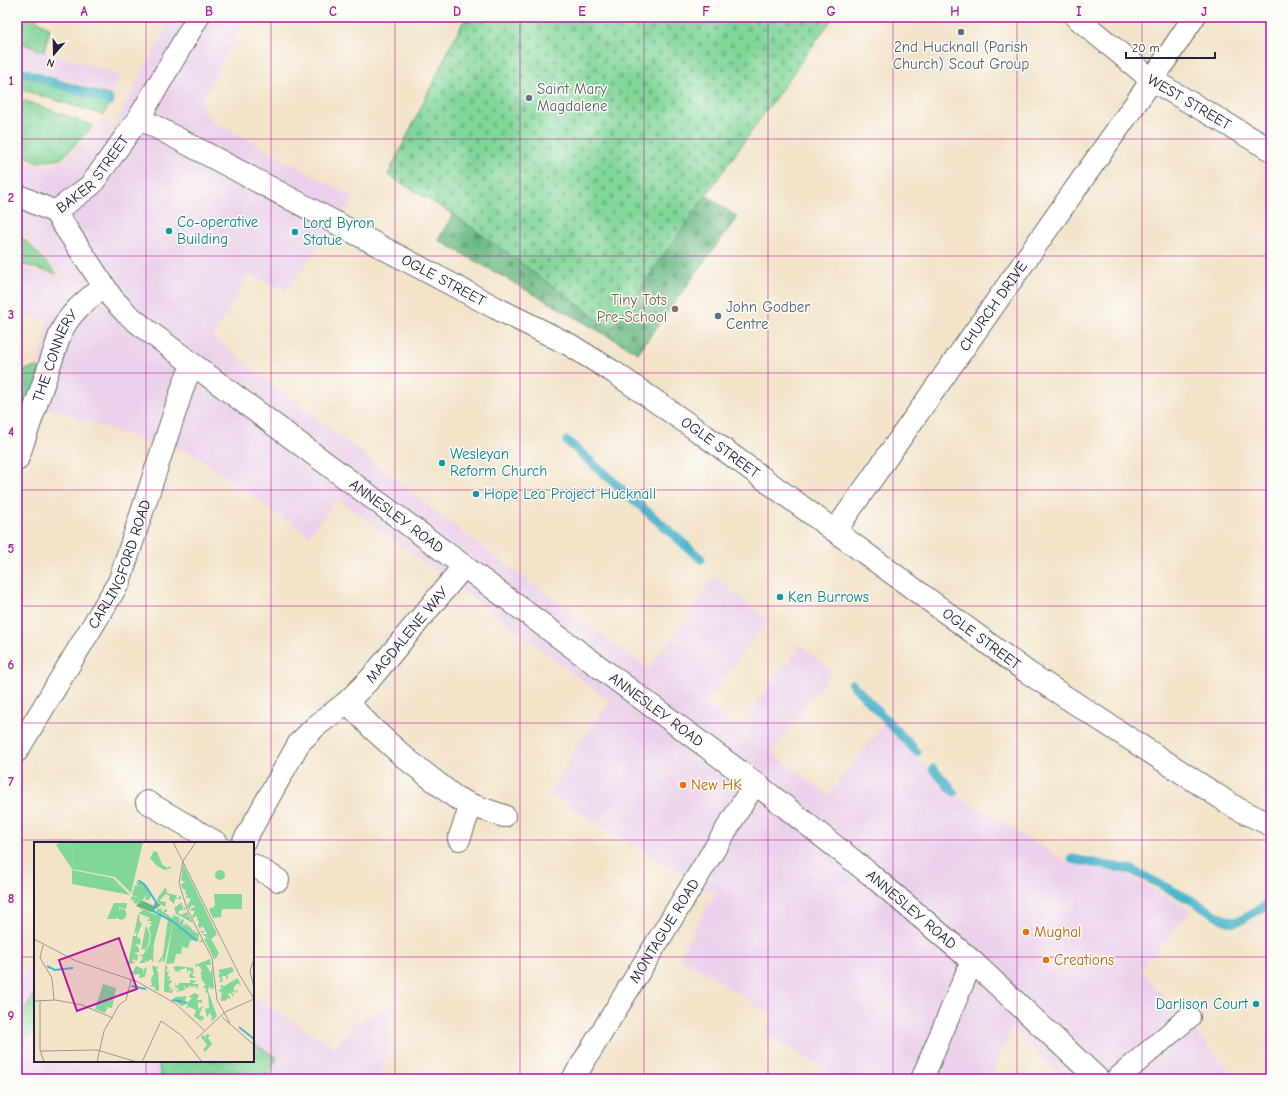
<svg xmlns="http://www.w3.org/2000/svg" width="1288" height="1096" font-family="'Comic Neue',sans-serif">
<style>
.built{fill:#ebd1eb}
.grass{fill:url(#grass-tufts);stroke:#527c6a}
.forest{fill:url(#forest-firs);stroke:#456c5e}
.cemetery{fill:url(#cemetery-stones);stroke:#527c6a}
.garden{fill:url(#garden-dots);stroke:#527c6a}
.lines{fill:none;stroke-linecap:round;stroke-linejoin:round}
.stream{stroke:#4cb4cb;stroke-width:9}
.minor-casing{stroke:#6b666d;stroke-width:24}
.tertiary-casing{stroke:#6b666d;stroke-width:24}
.minor{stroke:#fff;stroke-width:22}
.tertiary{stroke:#fff;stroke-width:22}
.grid{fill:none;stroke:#b5179e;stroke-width:1;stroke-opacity:0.55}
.service-dot{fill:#5c6f8a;stroke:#fdfcf7;stroke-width:1.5}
.worship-dot{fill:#6b7280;stroke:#fdfcf7;stroke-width:1.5}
.culture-dot{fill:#0f9aa8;stroke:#fdfcf7;stroke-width:1.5}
.education-dot{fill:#8d6e63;stroke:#fdfcf7;stroke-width:1.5}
.food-dot{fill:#e8710a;stroke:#fdfcf7;stroke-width:1.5}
.labels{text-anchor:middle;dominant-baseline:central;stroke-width:3;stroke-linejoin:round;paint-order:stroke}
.service-label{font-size:15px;fill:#4e5e75;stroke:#fdfcf7}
.worship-label{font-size:15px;fill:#5b616d;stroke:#fdfcf7;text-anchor:start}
.street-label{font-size:15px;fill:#22223b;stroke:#fdfcf7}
.culture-label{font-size:15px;fill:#0d838f;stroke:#fdfcf7;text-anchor:start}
.education-label{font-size:15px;fill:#785e54;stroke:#fdfcf7;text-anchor:end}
.food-label{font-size:15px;fill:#c56008;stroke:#fdfcf7;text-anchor:start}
.inset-river{fill:none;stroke:#4cb4cb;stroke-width:2}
.inset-road{fill:none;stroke:#9f9690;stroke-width:1}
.view{fill:#b5179e;fill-opacity:0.15;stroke:#b5179e;stroke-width:2}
.inset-edge{fill:none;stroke:#22223b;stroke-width:2}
.neatline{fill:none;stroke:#b5179e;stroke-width:1.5}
.grid-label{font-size:13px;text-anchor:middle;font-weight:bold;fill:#b5179e}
</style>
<defs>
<pattern id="grass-tufts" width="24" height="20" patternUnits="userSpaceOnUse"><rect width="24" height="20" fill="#81d699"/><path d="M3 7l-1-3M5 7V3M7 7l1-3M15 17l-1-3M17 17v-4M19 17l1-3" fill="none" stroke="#6fb785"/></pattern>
<pattern id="forest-firs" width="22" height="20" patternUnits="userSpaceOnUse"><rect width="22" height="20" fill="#68b781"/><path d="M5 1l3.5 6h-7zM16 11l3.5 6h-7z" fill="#55946b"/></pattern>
<pattern id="cemetery-stones" width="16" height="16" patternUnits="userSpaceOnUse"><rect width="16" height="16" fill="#81d699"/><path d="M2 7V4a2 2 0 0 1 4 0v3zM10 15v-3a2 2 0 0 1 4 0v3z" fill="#6fb785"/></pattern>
<pattern id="garden-dots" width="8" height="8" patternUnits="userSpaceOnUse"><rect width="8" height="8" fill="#81d699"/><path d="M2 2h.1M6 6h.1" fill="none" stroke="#6fb785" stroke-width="1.8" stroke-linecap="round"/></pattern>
</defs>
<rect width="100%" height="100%" fill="#fdfcf7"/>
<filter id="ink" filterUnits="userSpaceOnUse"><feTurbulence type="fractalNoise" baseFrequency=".025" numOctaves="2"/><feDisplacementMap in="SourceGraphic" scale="8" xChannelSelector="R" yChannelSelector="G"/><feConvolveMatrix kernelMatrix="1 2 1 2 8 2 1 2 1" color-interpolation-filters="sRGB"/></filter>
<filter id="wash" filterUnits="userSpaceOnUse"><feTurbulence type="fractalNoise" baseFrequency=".012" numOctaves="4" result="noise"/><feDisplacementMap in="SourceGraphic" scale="16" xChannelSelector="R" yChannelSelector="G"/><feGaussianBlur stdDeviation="0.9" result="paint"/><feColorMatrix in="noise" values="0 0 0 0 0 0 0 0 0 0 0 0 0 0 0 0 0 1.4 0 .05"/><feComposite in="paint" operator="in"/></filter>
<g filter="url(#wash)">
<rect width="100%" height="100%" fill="#f3e3c9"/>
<!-- built -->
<g class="built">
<polygon points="17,17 32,17 50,29 44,52 120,75 108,111 104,121 109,124 114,125 173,17 246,17 202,100 203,111 209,119 355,198 286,291 249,274 213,338 392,476 443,518 648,669 686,619 714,576 768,620 705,703 737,727 801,645 832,672 771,752 828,795 884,724 952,793 1069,863 1124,873 1191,911 1140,970 1236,1079 1064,1079 1012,1028 990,1079 844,1079 764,1034 773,1016 679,956 715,894 549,794 579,744 610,701 494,614 337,498 309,536 190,452 137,438 28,401 43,346 48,321 17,313 17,269 18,267 62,276 26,237 17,230 17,182 25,162 41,166 65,160 97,127 105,117 114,94 37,71 17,63"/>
<polygon points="35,957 35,1061 253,1061 253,997 336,1048 354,1019 361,1023 367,1017 378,1011 391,1007 388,1059 375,1079 17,1079 17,987"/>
</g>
<!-- grass -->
<g class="grass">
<polygon points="17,65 38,74 112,96 104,115 17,88"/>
<polygon points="17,99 29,102 94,126 61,159 38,162 17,152"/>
<polygon points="17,236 27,242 57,274 17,263"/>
<polygon points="36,367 43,370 17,444 17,372"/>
<polygon points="35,992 35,1035 20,1036 17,1034 17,1024"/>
<polygon points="253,1043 277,1058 266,1079 153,1079 161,1077 158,1061 253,1061"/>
</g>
<!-- forest -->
<polygon class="forest" points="706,195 737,217 638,353 438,240 453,214 612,329"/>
<!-- cemetery -->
<polygon class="cemetery" points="466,17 835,17 831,20 706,195 612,329 453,214 388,175 455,37"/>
<!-- garden -->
<polygon class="garden" points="17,17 32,17 50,29 44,52 17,41"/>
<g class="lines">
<!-- stream -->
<g class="stream">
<polyline points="17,70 110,101"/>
<polyline points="567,441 701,559"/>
<polyline points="852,684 917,752"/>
<polyline points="933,769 954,792"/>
<polyline points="1072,859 1132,870 1193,901 1221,918 1228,921 1235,922 1243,919 1271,902"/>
</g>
</g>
</g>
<g filter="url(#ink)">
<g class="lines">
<!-- minor casing -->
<g class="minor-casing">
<g id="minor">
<path id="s1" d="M139 118 496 308 570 345 615 373 704 435 1027 672 1238 809 1271 825"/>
<path id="s2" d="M17 460 61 332C71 311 87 300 104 286"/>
<path id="s3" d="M835 531 1152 80 1194 17"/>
<polyline points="347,702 372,728 404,757 455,797 471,805 504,816"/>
<path id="s4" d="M17 751 119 582 185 381 193 365"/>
<polyline points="147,802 217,843"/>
<polyline points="459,839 471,805"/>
<path id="s5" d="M243 843 299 743 315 727 347 702 371 678 464 566"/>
<polyline points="253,865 278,880"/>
<path id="s6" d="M573 1079 755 783"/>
<polyline points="922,1079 972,961"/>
<polyline points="1117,1079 1189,1017"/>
</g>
</g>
<!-- tertiary casing -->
<g class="tertiary-casing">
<g id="tertiary">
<path id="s7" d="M1076 17 1152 80 1271 150"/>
<polyline points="17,195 55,212"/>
<path id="s8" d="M55 212 112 298 127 314 147 330 755 783 870 874 972 961 1098 1079"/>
<path id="s9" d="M55 212 91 185 139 118 198 17"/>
</g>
</g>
<!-- minor -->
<use href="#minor" class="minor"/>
<!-- tertiary -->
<use href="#tertiary" class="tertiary"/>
</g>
</g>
<!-- grid -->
<path class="grid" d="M146 17V843M271 17V1079M395 17V1079M520 17V1079M644 17V1079M768 17V1079M893 17V1079M1017 17V1079M1142 17V1079M17 139H1271M17 256H1271M17 373H1271M17 490H1271M17 606H1271M17 723H1271M17 840H1271M17 957H35M253 957H1271M146 1061V1079"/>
<!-- markers -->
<g class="service-dot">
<circle cx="961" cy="32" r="4"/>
<circle cx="718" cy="316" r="4"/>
</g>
<circle class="worship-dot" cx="529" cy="98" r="4"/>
<g class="culture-dot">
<circle cx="169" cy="231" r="4"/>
<circle cx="295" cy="232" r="4"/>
<circle cx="442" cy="463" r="4"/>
<circle cx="476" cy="494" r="4"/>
<circle cx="780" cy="597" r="4"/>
<circle cx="1256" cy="1004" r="4"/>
</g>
<circle class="education-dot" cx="675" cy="309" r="4"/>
<g class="food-dot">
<circle cx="683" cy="785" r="4"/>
<circle cx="1026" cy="932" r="4"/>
<circle cx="1046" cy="960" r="4"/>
</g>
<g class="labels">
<!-- service labels -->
<g class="service-label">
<text x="961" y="47">2nd Hucknall (Parish<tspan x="961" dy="17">Church) Scout Group</tspan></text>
<text x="726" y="307" text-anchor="start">John Godber<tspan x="726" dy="17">Centre</tspan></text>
</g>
<!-- worship labels -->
<g class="worship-label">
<text x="537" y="89">Saint Mary<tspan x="537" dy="17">Magdalene</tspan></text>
</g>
<!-- street labels -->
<g class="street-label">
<text stroke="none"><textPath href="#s7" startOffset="142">WEST STREET</textPath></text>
<text stroke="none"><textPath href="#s9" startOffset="54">BAKER STREET</textPath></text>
<text stroke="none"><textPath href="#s1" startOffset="345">OGLE STREET</textPath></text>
<text stroke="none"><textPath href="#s3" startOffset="275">CHURCH DRIVE</textPath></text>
<text stroke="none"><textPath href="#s2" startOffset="111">THE CONNERY</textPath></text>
<text stroke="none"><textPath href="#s1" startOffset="669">OGLE STREET</textPath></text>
<text stroke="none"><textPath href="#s8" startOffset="462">ANNESLEY ROAD</textPath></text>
<text stroke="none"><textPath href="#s4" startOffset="214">CARLINGFORD ROAD</textPath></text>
<text stroke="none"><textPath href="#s5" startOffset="268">MAGDALENE WAY</textPath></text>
<text stroke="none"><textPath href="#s1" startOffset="993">OGLE STREET</textPath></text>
<text stroke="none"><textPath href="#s8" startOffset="786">ANNESLEY ROAD</textPath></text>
<text stroke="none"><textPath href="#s8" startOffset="1110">ANNESLEY ROAD</textPath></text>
<text stroke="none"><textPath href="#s6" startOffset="174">MONTAGUE ROAD</textPath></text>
</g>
<!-- culture labels -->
<g class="culture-label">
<text x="177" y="222">Co-operative<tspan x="177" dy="17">Building</tspan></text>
<text x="303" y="223">Lord Byron<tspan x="303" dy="17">Statue</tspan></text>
<text x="450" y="454">Wesleyan<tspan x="450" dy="17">Reform Church</tspan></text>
<text x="484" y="494">Hope Lea Project Hucknall</text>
<text x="788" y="597">Ken Burrows</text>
<text x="1248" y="1004" text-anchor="end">Darlison Court</text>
</g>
<!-- education labels -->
<g class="education-label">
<text x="667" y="300">Tiny Tots<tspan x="667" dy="17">Pre-School</tspan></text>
</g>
<!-- food labels -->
<g class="food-label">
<text x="691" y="785">New HK</text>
<text x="1034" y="932">Mughal</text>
<text x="1054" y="960">Creations</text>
</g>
</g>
<!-- overview -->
<g transform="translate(34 842)">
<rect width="220" height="220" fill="#f3e3c9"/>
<path d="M120 9 123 10 128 22 133 26 137 24V26L131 28 123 24 116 16ZM80 61H93L90 79 92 67 85 65 82 77H73ZM112 83 116 93 114 104 110 110 111 106 107 108ZM170 96 177 97 185 111 182 116 180 117Z" fill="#81d699"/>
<path d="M107 58 120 64 122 60 127 63 117 70 102 64Z" fill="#68b781"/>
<path d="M69 142 82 146 78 166 74 165 71 171 61 167Z" fill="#81d699"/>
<path d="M39 0H109L97 51 81 35 38 27ZM181 33a5 5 0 1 1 10 0a5 5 0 1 1-10 0ZM208 45V67H188L187 75 179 76 175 67 181 64 180 52H208ZM81.5 72a5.5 5.5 0 1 1 11 0a5.5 5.5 0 1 1-11 0ZM139 81 161 98 156 99 154 106 148 105 147 112H142L140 121 132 122Z" fill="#81d699"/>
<path d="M26 0H39L38 27 22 3ZM149 22 183 92 176 98 168 92H173L172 89 168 91 166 89H171L170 86 168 84 166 87 164 84 165 78 161 79 164 77 162 73 160 76 158 75 161 69 155 68 162 64 158 63 155 67 153 64 157 57 151 55 154 53 151 52 152 49H149L152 48 148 46 147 42 151 40 147 38V40ZM38 28 79 36 96 53 38 42ZM102 37 110 41 117 53 114 61 115 57 111 59 113 53 105 62H103L105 59 102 62 100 61 102 58 99 61V57L96 59 98 54 106 57 98 53 101 43 104 44 102 40H108ZM132 45 133 51 145 54H142L143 57 147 53V57H141L140 62 135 57 136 54 132 52 125 59 132 60 131 65 123 60 124 55ZM148 60 147 65 149 62V68L151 65 152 67 149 68H146L144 71 148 73 152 68 149 72 153 70 155 73 150 76 155 74 159 81 139 70 142 71 140 66ZM126 64 124 67 129 66 127 68 129 70 131 67 133 68V70H130L138 76 140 75 137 72 146 76 145 81 148 77 150 78 148 84 152 80 150 84 153 82 155 84 152 86 156 84 159 89 162 87 160 90 165 92 164 98 167 99V96L169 101 163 98 139 80 131 118 129 121V115L127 120H124L129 113 134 77 137 78 128 72 120 101 119 121 117 117 113 120 111 118V121H105L109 116 107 113 106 115V112L109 113 115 104 117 93 115 86 118 82H112L117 81V79H113L116 76 104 71 109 69 105 66 123 73 126 71 122 69ZM104 73H106L105 78 108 82 103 94 107 98 106 103 101 102 105 106V110L100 111 104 113 103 119 100 117 98 119 102 120 94 123 99 94H102L103 89 100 92ZM176 117 177 123H172L177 131 178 123 180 146 177 147 175 144 174 149 183 174 177 180 178 175 176 171 173 175 171 167 175 166 174 152 171 149 173 148 169 145 172 143 167 137 168 132 166 133 168 128 164 123 162 125 161 123ZM131 123 134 125 132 129 135 130 133 135 136 134 135 139 139 138 134 144 137 145 135 149 139 146 138 151 130 150ZM102 124 109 127V132L110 127 113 125 111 135 105 136 106 132 97 133ZM118 124 124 125 122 129H124L125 149 121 148V144L120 145 115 144 118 143 117 137 121 136H117L120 132ZM143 124 159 126 160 130 158 133 162 136H156L155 133 159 129 156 130 155 127 153 132V126L145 128 147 132 144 129 142 130 139 125ZM198 125 200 129 193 133 194 136 192 137V134H188L189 139 185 141 187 136 184 135 186 130 184 128ZM204 136 207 144 204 141 200 145V150L204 147 202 151 197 149 200 153 199 155 197 151 194 152 197 157 194 156 191 159H187L188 155 186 159 188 151 184 148 188 147 186 143 190 144ZM156 138 163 139 158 142H164V147L160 143V145L155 144 153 147 150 144 151 148 142 150 145 148 143 145 142 149 141 139 143 145 145 141H156ZM161 151 165 153 163 158H168V161L164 160V167L169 164 165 173 170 175V178L167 177 168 180 160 174 162 168 155 165 152 166 154 163 152 162 148 164 139 158 141 155 153 154 151 158 146 159 150 161 152 159 154 162 153 159 156 160 155 158 158 157 155 154ZM173 192 176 193 174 196 178 202 171 210 169 208 173 203 167 195 169 193 173 197 171 194Z" fill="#81d699"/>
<path class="inset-river" d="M104 38 111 43 122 60 119 69 138 79 163 99M13 124 21 128 39 126M97 144 112 147M138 158 152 160M205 185 220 197"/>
<path class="inset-road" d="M139 0 205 132 220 157M162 0 149 19 145 41 153 67 178 116 183 158 196 181M0 97 42 119 104 140 142 162 171 189M9 103 6 116 18 136 20 158M220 117 216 129 220 145M0 159 22 158 48 163 79 176M6 159V208L10 220M188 175 220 203M127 179 147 193 168 220M162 197 191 170 220 157M7 209 63 208 103 220M63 220 70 189 85 163 92 158 97 138M108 220 127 179"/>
<path class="view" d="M85 96 103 147 43 169 25 118Z"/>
<rect width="220" height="220" class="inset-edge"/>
</g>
<!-- margin -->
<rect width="1288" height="1096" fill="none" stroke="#fdfcf7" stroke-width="44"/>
<!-- north arrow -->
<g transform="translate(54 54) rotate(200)" stroke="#fdfcf7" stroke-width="3" paint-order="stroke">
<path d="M0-3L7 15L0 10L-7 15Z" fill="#22223b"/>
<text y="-6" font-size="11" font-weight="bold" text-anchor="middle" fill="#22223b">N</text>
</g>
<!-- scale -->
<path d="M1126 52v6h89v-6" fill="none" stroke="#22223b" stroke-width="2"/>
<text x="1132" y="52" font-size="12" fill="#22223b" stroke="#fdfcf7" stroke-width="3" paint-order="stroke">20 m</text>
<rect x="22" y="22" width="1244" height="1052" class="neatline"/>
<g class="grid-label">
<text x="84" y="16">A</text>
<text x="209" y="16">B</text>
<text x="333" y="16">C</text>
<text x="457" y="16">D</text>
<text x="582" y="16">E</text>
<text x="706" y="16">F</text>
<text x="831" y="16">G</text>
<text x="955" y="16">H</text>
<text x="1079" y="16">I</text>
<text x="1204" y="16">J</text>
<text x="11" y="85">1</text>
<text x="11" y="202">2</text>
<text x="11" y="319">3</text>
<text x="11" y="436">4</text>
<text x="11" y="553">5</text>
<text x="11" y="669">6</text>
<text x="11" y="786">7</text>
<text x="11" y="903">8</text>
<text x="11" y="1020">9</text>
</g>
</svg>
